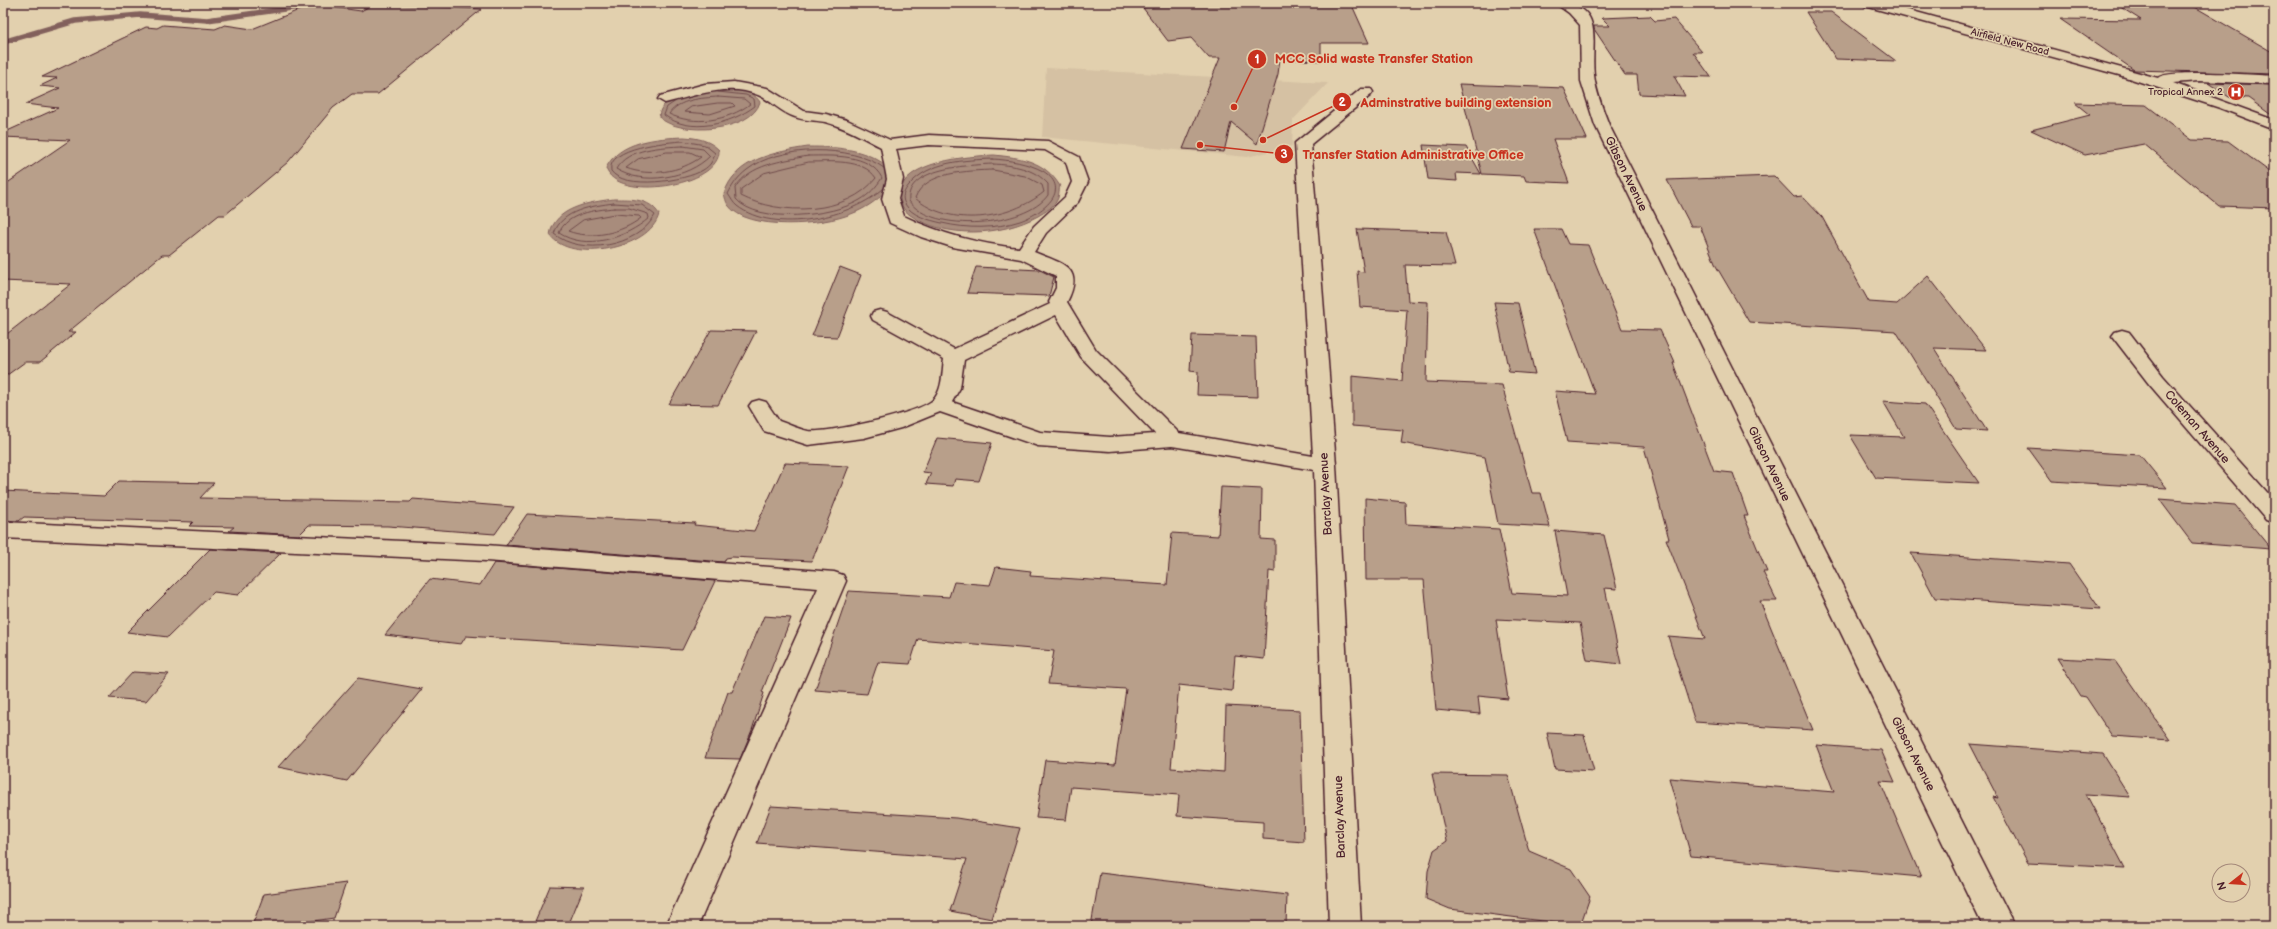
<svg xmlns="http://www.w3.org/2000/svg" width="2277" height="929" font-family="'Balsamiq Sans',sans-serif">
<style>
.built{fill:#d5c1a3}
.water{fill:#a88c7c;stroke:#82605c}
.lines{fill:none;stroke-linecap:round;stroke-linejoin:round}
.shore{stroke:#704b4b;stroke-width:1}
.stream{stroke:#82605c;stroke-width:5.5}
.building{fill:#b89f8a;stroke:#4a1f2b}
.minor-casing{stroke:#4a1f2b;stroke-width:3}
.minor{fill:#e2d0ae;fill-rule:evenodd}
.labels{text-anchor:middle;dominant-baseline:central;stroke-width:3.5;stroke-linejoin:round;paint-order:stroke}
.far-street-label{font-size:10px;fill:#4a1f2b;stroke:#e2d0ae}
.far-poi-label{font-size:10px;fill:#4a1f2b;stroke:#e2d0ae;text-anchor:end}
.street-label{font-size:12px;fill:#4a1f2b;stroke:#e2d0ae}
.leader{fill:none;stroke:#c8321e;stroke-width:1.5}
.callout-dot{fill:#c8321e;stroke:#e2d0ae;stroke-width:1.5}
.mark-label{font-size:12px;text-anchor:middle;font-weight:bold;fill:#fff}
.callout-label{font-size:13px;text-anchor:middle;font-weight:bold;fill:#c8321e;stroke:#e2d0ae;stroke-width:3.5;stroke-linejoin:round;paint-order:stroke}
</style>
<rect width="100%" height="100%" fill="#e2d0ae"/>
<filter id="ink" filterUnits="userSpaceOnUse"><feTurbulence type="fractalNoise" baseFrequency=".025" numOctaves="2"/><feDisplacementMap in="SourceGraphic" scale="8" xChannelSelector="R" yChannelSelector="G"/><feConvolveMatrix kernelMatrix="1 2 1 2 8 2 1 2 1" color-interpolation-filters="sRGB"/></filter>
<g filter="url(#ink)">
<!-- built -->
<polygon class="built" points="1046,68 1328,83 1293,120 1292,146 1247,157 1042,137"/>
<!-- water -->
<g class="water">
<path d="M718 88C733 89 751 88 760 102 752 132 679 137 659 117 660 93 700 92 718 88Z"/>
<path d="M684 137C698 138 709 140 719 150 721 187 615 202 606 168 619 141 657 138 684 137Z"/>
<path d="M808 147C837 147 863 148 887 166V191C876 201 865 209 851 214 825 225 747 232 728 205 726 202 725 197 724 194 735 159 775 152 808 147Z"/>
<path d="M994 155C1021 158 1044 160 1060 186 1059 189 1059 194 1058 198 1055 206 1045 212 1038 216 1002 236 945 239 910 215 903 210 900 203 900 195 900 161 971 156 994 155Z"/>
<path d="M614 199C631 199 649 198 659 214 651 249 570 264 550 235 554 207 591 202 614 199Z"/>
</g>
<g class="lines">
<!-- shore -->
<g class="shore">
<path d="M718 97 744 99 750 104C728 121 694 126 669 114 679 99 702 98 718 97Z"/>
<path d="M676 101 667 107 664 115C690 135 731 124 755 106L754 99 746 95 718 92"/>
<polygon points="718,103 732,103 735,106 710,114 684,112 691,107"/>
<path d="M683 141 705 145 715 153C713 161 710 166 703 170 686 181 624 190 611 171 606 147 668 142 683 141Z"/>
<path d="M683 146 703 149 710 156C688 178 643 186 616 169 628 148 661 147 683 146Z"/>
<path d="M667 152H690L701 157C681 172 649 177 626 168L638 159Z"/>
<path d="M808 156C833 156 869 153 882 178 876 187 870 194 860 200 834 216 758 225 736 199L735 188C750 164 782 161 808 156Z"/>
<path d="M993 159C1009 160 1028 163 1043 171 1074 191 1040 214 1020 221 995 229 967 229 942 223 929 220 912 216 905 204 901 197 904 191 909 185 930 161 964 160 993 159Z"/>
<path d="M809 162C830 162 863 158 876 178 848 215 780 216 741 196V189L764 173Z"/>
<path d="M993 164C1013 165 1034 168 1048 184V195C1026 227 932 234 909 201 905 167 971 165 993 164Z"/>
<path d="M884 168C852 144 778 145 747 170 738 177 733 184 728 194 731 198 733 203 737 206 774 235 852 218 884 188"/>
<path d="M993 170 1025 176 1042 185 1044 192C1010 220 950 228 915 198 925 171 969 171 993 170Z"/>
<path d="M614 203 642 205 655 215C638 247 581 256 554 234 561 210 592 206 614 203Z"/>
<path d="M614 208H629L648 214 649 218C626 238 586 251 559 233 567 213 595 210 614 208Z"/>
<path d="M615 214 639 216 641 218C622 233 591 240 568 231L583 220Z"/>
</g>
<!-- stream -->
<g class="stream">
<polyline points="339,3 382,7 406,3"/>
<polyline points="3,42 75,21 140,15 207,20 327,3"/>
</g>
</g>
<!-- building -->
<g class="building">
<polygon points="375,3 482,9 378,94 352,94 333,108 288,162 225,215 219,215 169,255 162,255 68,332 76,332 40,362 25,362 3,378 3,337 71,284 3,281 3,186 70,140 3,137 3,133 58,108 25,104 60,88 40,86 57,78 42,77 146,27 157,28 163,25 215,29 225,25 252,29 304,8 310,8 318,5 361,11"/>
<polygon points="1156,3 1351,3 1369,43 1321,43 1321,61 1280,59 1278,74 1257,144 1231,122 1224,152 1183,149 1220,58 1209,58 1191,38 1168,41 1143,8 1159,6"/>
<polygon points="2114,3 2188,3 2274,53 2274,74 2134,70 2060,19 2141,20"/>
<polygon points="1806,12 1831,12 1896,61 1836,59"/>
<polygon points="1650,16 1655,21 1674,19 1702,52 1693,52 1711,77 1674,76 1685,96 1639,94 1637,75 1625,75 1594,29 1594,26 1610,26 1602,18"/>
<polygon points="2208,83 2274,85 2274,117 2248,98 2229,97"/>
<polygon points="1459,84 1564,88 1587,139 1553,139 1569,183 1526,181 1524,176 1482,174"/>
<polygon points="2075,103 2146,105 2192,140 2228,141 2274,175 2274,208 2219,206 2144,144 2085,155 2031,130 2090,115"/>
<polygon points="1423,145 1466,147 1481,174 1456,173 1457,181 1428,179"/>
<polygon points="1774,176 1794,197 1802,196 1822,217 1869,302 1897,304 1928,276 1986,350 1934,348 1987,431 1956,429 1896,331 1749,322 1716,266 1700,226 1691,226 1667,180"/>
<polygon points="1357,229 1446,232 1455,266 1405,265 1408,301 1428,302 1426,382 1502,385 1532,493 1541,493 1550,527 1498,524 1485,457 1401,443 1403,430 1352,426 1352,376 1402,381 1407,310 1360,307 1357,271 1364,272"/>
<polygon points="1534,229 1561,229 1568,244 1588,245 1622,329 1660,330 1675,363 1673,363 1714,471 1733,473 1748,516 1744,516 1767,572 1763,572 1777,601 1760,601 1813,730 1695,722 1668,636 1705,639 1666,539 1669,539 1644,447 1567,442 1555,391 1595,394"/>
<polygon points="840,267 861,275 837,337 812,336"/>
<polygon points="976,267 1040,270 1054,277 1049,296 967,293"/>
<polygon points="1494,302 1518,303 1535,374 1509,372"/>
<polygon points="711,330 756,331 718,405 669,404"/>
<polygon points="1192,335 1256,337 1258,397 1197,395 1198,372 1190,371"/>
<polygon points="1883,401 1925,404 1979,483 1876,478 1850,435 1904,437"/>
<polygon points="937,438 992,443 979,481 955,479 953,486 926,484 931,473 923,472"/>
<polygon points="2028,448 2140,455 2167,488 2052,481"/>
<polygon points="785,463 849,466 812,561 732,557 726,558 724,562 506,545 527,514 695,523 694,525 754,531"/>
<polygon points="119,481 214,483 200,498 410,502 413,499 514,507 495,534 388,526 309,525 299,535 229,531 234,527 189,526 193,522 24,517 19,521 3,520 3,491 104,496"/>
<polygon points="1221,487 1262,489 1261,539 1275,540 1275,572 1269,571 1264,659 1235,656 1232,691 1179,685 1171,768 1224,772 1226,706 1300,710 1304,842 1263,839 1263,822 1177,816 1179,795 1071,787 1066,820 1036,818 1045,760 1115,765 1126,689 1048,684 1054,651 918,639 910,664 878,662 867,694 815,690 849,591 949,597 954,582 990,585 996,567 1031,571 1030,576 1167,585 1172,533 1218,536"/>
<polygon points="1365,498 1405,502 1406,524 1499,529 1512,593 1567,596 1555,531 1604,535 1617,589 1605,588 1621,664 1587,660 1580,623 1496,619 1508,699 1478,696 1480,714 1436,710 1424,580 1366,580"/>
<polygon points="2159,499 2235,505 2271,549 2192,543"/>
<polygon points="210,549 281,553 238,595 214,592 168,637 127,632"/>
<polygon points="1911,553 2069,564 2100,609 1935,598"/>
<polygon points="494,563 715,581 682,650 466,636 461,644 385,635 430,579 480,585"/>
<polygon points="764,616 791,618 762,692 764,693 752,730 740,759 705,758 728,692 732,692"/>
<polygon points="2057,658 2115,661 2170,740 2112,736 2086,697 2081,696"/>
<polygon points="133,672 169,674 146,701 109,698"/>
<polygon points="358,678 422,689 347,781 278,767"/>
<polygon points="1547,733 1584,735 1594,771 1555,769"/>
<polygon points="1970,744 2103,754 2130,797 2086,794 2125,868 2028,863 1993,797 1998,798"/>
<polygon points="1816,745 1881,750 1895,782 1880,781 1921,877 1691,856 1669,778 1834,792"/>
<polygon points="1432,774 1508,775 1529,851 1571,869 1590,897 1580,926 1450,909 1426,899 1428,871 1434,850 1447,841"/>
<polygon points="771,806 956,818 1020,828 992,919 950,911 967,859 757,843"/>
<polygon points="1100,873 1287,895 1286,926 1091,926"/>
<polygon points="346,883 334,918 279,926 252,926 264,894"/>
<polygon points="550,886 584,887 568,926 533,926"/>
</g>
<g class="lines">
<!-- minor casing -->
<g class="minor-casing">
<g id="minor">
<path d="M1555 3C1607 3 1590 42 1594 75 1596 93 1603 109 1609 125L2015 926H1983L1595 125 1581 81 1580 25 1569 13Z"/>
<path d="M1863 3H1883L2158 78C2166 69 2257 75 2274 76V84L2199 81 2173 83 2274 120V129L2220 108 2119 75 1865 6Z"/>
<path d="M734 82 767 88 804 111 826 114 847 120 890 140 929 135 1048 141 1079 157 1088 182 1078 202 1046 233 1034 252C1063 264 1085 267 1067 302L1096 350 1179 433 1313 456 1295 143 1361 89H1371L1373 92 1371 95 1311 144 1336 465 1361 926H1329L1314 470 1172 446 1110 451 1038 446 940 412 901 428 864 438 808 445 764 431 749 406 752 402 759 400 766 402 779 421C788 424 798 429 808 431 827 434 920 413 933 400 943 390 942 372 944 359L873 320 871 316 873 312 880 310 887 312 954 349 1050 304 1049 302 1056 288V276L1021 259 952 247 921 237 890 223 882 199 887 179 881 147C863 138 845 127 825 122 815 120 804 121 795 117 781 113 771 100 758 95 729 82 694 96 665 103L658 99 660 96 705 84ZM929 145 1045 150 1066 162 1072 182 1065 197 1034 226 1019 248C978 244 941 234 904 216L898 199 903 179 896 149ZM1056 315 1081 357 1155 434 1110 437 1040 432 952 402 960 388 964 360Z"/>
<polygon points="2122,330 2129,332 2163,376 2274,500 2274,523 2266,520 2149,384 2112,336 2115,332"/>
<polygon points="3,522 486,545 834,572 843,575 846,581 698,926 666,926 818,588 486,561 3,538"/>
</g>
</g>
<!-- minor -->
<use href="#minor" class="minor"/>
</g>
</g>
<!-- icons -->
<defs>
<g id="hospital-disc" transform="scale(0.9)"><circle r="9.5" fill="#c8321e" stroke="#e2d0ae"/><path d="M-5-5h3v3.5h4V-5h3V5h-3V1.5h-4V5h-3Z" fill="#fff"/></g>
</defs>
<g fill-rule="evenodd">
<use href="#hospital-disc" x="2236" y="92"/>
</g>
<g class="labels">
<!-- far-street labels -->
<g class="far-street-label">
<text transform="translate(2010 42) rotate(15)">Airfield New Road</text>
</g>
<!-- far-poi labels -->
<g class="far-poi-label">
<text x="2223" y="92">Tropical Annex 2</text>
</g>
<!-- street labels -->
<g class="street-label">
<text transform="translate(1626 174) rotate(64)">Gibson Avenue</text>
<text transform="translate(2197 427) rotate(49)">Coleman Avenue</text>
<text transform="translate(1769 464) rotate(64)">Gibson Avenue</text>
<text transform="translate(1326 494) rotate(-93)">Barclay Avenue</text>
<text transform="translate(1913 754) rotate(63)">Gibson Avenue</text>
<text transform="translate(1340 817) rotate(-92)">Barclay Avenue</text>
</g>
</g>
<!-- callouts -->
<path class="leader" d="M1234 107L1257 59M1263 140L1342 102M1200 145L1284 154"/>
<g class="callout-dot">
<circle cx="1234" cy="107" r="4"/>
<circle cx="1263" cy="140" r="4"/>
<circle cx="1200" cy="145" r="4"/>
<circle cx="1257" cy="59" r="10"/>
<circle cx="1342" cy="102" r="10"/>
<circle cx="1284" cy="154" r="10"/>
</g>
<g class="mark-label">
<text x="1257" y="63">1</text>
<text x="1342" y="106">2</text>
<text x="1284" y="158">3</text>
</g>
<g class="callout-label">
<text x="1374" y="63">MCC Solid waste Transfer Station</text>
<text x="1456" y="107">Adminstrative building extension</text>
<text x="1413" y="159">Transfer Station Administrative Office</text>
</g>
<!-- margin -->
<rect width="2277" height="929" fill="none" stroke="#e2d0ae" stroke-width="16"/>
<rect x="8" y="8" width="2261" height="913" fill="none" stroke="#4a1f2b" stroke-width="1.5" filter="url(#ink)"/>
<!-- north arrow -->
<g transform="translate(2231 883) rotate(253)"><circle r="19" fill="#e2d0ae" stroke="#a5897a"/>
<path d="M0-3L7 15L0 10L-7 15Z" fill="#c8321e"/>
<text y="-6" font-size="11" font-weight="bold" text-anchor="middle" fill="#4a1f2b">N</text>
</g>
</svg>
